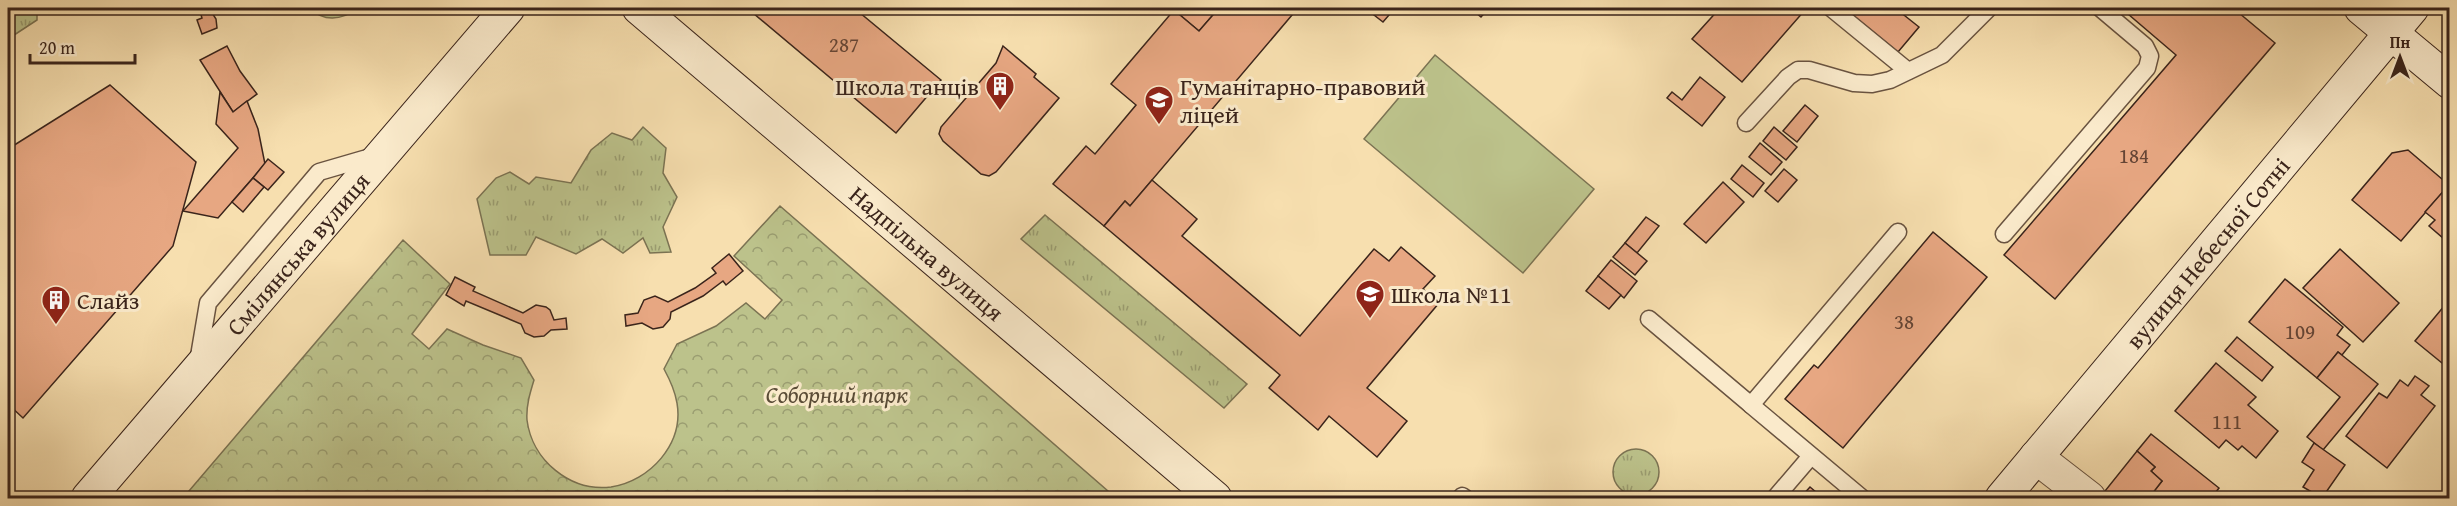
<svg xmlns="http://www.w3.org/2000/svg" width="2457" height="506" font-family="'Gentium Book Plus',serif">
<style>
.grass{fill:url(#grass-tufts);stroke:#7b7353;stroke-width:1.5}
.park{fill:url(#park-crowns);stroke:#7b7353;stroke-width:1.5}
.pitch{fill:#bcc28b;stroke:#7b7353;stroke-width:1.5}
.building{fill:#e7a782;stroke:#3a241b;stroke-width:1.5}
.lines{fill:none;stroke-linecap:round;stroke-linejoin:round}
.lane-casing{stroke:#695340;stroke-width:19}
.street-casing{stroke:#695340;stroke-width:35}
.secondary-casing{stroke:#3a241b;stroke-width:35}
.lane{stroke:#faeacb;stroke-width:16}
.street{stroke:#faeacb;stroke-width:33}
.secondary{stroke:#faeacb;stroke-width:33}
.labels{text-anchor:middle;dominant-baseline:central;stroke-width:6;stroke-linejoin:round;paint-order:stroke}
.number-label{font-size:21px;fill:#654535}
.poi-label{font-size:24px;fill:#3a241b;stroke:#faeacb;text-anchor:start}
.street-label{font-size:24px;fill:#3a241b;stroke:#faeacb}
.park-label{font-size:24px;font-style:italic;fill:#5a4c37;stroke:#faeacb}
</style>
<defs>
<pattern id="grass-tufts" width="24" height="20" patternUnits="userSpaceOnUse" patternTransform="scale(1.5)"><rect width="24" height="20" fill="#bcc28b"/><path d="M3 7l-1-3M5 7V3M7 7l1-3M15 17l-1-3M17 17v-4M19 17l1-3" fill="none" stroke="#9a9d71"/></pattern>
<pattern id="park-crowns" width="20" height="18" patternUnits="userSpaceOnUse" patternTransform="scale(1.5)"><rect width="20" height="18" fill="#bcc28b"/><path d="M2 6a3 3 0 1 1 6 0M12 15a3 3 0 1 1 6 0" fill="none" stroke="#9a9d71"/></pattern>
</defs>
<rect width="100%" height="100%" fill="#f7dfaf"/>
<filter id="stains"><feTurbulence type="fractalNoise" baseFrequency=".00333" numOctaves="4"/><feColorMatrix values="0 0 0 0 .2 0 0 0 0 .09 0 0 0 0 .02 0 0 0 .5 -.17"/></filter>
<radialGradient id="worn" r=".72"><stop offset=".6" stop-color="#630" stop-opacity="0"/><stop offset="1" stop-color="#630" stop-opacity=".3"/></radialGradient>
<!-- grass -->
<g class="grass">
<polygon points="8,8 37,8 37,20 8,39"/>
<path d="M309 8H359C342 20 325 23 309 8Z"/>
<polygon points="643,127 666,148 663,173 677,197 663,227 671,252 650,253 643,238 623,253 602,239 576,254 536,237 526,255 490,255 477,199 496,178 510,172 529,184 536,177 571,183 591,150 612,133 632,140"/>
<polygon points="1045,215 1247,384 1224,408 1021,239"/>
<circle cx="1636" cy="472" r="23"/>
</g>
<!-- park -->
<path class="park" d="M780 206 1116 498H183L403 240 450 284 412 334 429 349 447 329 483 345 521 358 534 380C530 393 526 406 527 420 532 460 570 492 611 487 650 481 684 444 677 403 675 391 670 380 664 369L677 344 716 326 746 303 765 319 782 300 734 256Z"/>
<!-- pitch -->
<polygon class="pitch" points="1435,55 1594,189 1523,273 1364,139"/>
<!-- building -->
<g class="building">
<polygon points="199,8 209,8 216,19 217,28 202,34 197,20 202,18"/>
<polygon points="747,8 854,8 941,80 896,133"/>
<polygon points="1176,8 1219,8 1199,31 1174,10"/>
<polygon points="1219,8 1298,8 1130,206 1125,201 1104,226 1053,184 1086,146 1095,154 1136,105 1111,84 1174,10 1199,31"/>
<polygon points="1365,8 1395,8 1383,22"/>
<polygon points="1470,8 1489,8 1481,17"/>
<polygon points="1720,8 1801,8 1805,10 1742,82 1692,39"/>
<polygon points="1844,8 1895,8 1919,27 1898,52"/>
<polygon points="2121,8 2233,8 2275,43 2055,299 2004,255 2176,55"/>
<polygon points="227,46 240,71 257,94 233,112 200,60"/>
<polygon points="1003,46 1036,74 1034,77 1059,98 996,172 989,176 981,174 943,141 939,134 941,127 996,63"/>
<polygon points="1700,77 1725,97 1702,126 1667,98 1672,92 1682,100"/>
<polygon points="110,85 196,162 173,246 23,418 8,404 8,149"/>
<polygon points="220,92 233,112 247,101 258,129 265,164 218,218 183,211 238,148 216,124"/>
<polygon points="1805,105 1818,116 1797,142 1783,131"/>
<polygon points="1774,127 1797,147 1786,160 1763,141"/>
<polygon points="1760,143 1782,162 1771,175 1749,157"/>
<polygon points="2408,150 2449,185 2401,241 2352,200 2392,153"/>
<polygon points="268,159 284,172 268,190 253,178"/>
<polygon points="1742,165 1764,183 1753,197 1731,179"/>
<polygon points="1784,169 1797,180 1778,202 1765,191"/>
<polygon points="253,178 264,187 243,212 232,202"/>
<polygon points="1152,180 1197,219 1182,236 1300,336 1374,249 1389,261 1401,247 1435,276 1423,289 1439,303 1367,388 1407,421 1377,457 1329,416 1318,430 1269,388 1280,375 1104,226 1125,201 1130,206"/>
<polygon points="1723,182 1744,202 1706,243 1684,224"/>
<polygon points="2447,187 2450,190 2450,244 2429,226 2435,220 2425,212"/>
<polygon points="1646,217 1659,226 1637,253 1625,243"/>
<polygon points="1933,232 1987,277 1843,448 1785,399 1814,365 1818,368"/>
<polygon points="1625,243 1647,261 1635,275 1613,257"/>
<polygon points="2340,249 2399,303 2363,342 2303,288"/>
<polygon points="729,254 743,271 726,285 723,281 703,296 671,312 670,319 663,327 653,329 642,323 626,326 625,315 638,313 644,300 655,296 668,302 695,288 716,273 712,268"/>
<polygon points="1611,260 1637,281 1624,298 1598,276"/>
<polygon points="1598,276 1621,295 1609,309 1586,291"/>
<polygon points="455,277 475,287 473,291 523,313 536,305 546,307 550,310 554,320 566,318 567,329 551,330 544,336 534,337 525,333 521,324 466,301 464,306 446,295"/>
<polygon points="2285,279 2343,327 2337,335 2350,345 2342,355 2338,352 2317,378 2249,322"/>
<polygon points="2450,299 2450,353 2442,363 2415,341"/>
<polygon points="2237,337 2273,367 2262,381 2225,351"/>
<polygon points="2338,352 2378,384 2323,450 2307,437 2340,397 2317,378"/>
<polygon points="2216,363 2256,397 2248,405 2278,431 2256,458 2242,446 2238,450 2226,440 2219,448 2175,411"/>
<polygon points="2415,376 2429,386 2421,395 2435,406 2387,468 2346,436 2379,393 2387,398 2400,380 2408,386"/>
<polygon points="2151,434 2219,488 2211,498 2161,498 2153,492 2162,481 2151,471 2155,467 2137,451"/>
<polygon points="2314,443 2345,465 2322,498 2303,487 2314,470 2302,462"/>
<polygon points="2137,451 2155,467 2151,471 2162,481 2149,498 2104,498 2101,496"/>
<polygon points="1810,487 1823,498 1800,498"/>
</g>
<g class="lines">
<!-- lane casing -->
<g class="lane-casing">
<g id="lane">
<polyline points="1831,8 1908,71"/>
<polyline points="1746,123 1788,77 1798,70 1809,70 1854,83 1872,84 1890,80 1942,55 1989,8"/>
<polyline points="2004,234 2147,68 2150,56 2145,46 2100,8"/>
<polyline points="1649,319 1751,405"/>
<polyline points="198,362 208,303 319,172 374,156"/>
<polyline points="1462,496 1465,498"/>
<polyline points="1775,498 1811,456"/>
<polyline points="1862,498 1751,405 1898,232"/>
</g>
</g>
<!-- street casing -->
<g class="street-casing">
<polyline id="street" points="2036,457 2089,498"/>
</g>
<!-- secondary casing -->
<g class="secondary-casing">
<g id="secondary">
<path id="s1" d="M639 8 1215 498"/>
<polyline points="2361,8 2450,82"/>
<path id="s2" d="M88 498 508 8"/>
<path id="s3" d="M2002 498 2412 8"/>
</g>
</g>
<!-- lane -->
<use href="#lane" class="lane"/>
<!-- street -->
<use href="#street" class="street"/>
<!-- secondary -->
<use href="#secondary" class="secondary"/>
</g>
<!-- icons -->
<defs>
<g id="building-pin" transform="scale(1.5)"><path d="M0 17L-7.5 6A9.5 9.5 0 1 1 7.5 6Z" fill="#8f2418" stroke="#faeacb"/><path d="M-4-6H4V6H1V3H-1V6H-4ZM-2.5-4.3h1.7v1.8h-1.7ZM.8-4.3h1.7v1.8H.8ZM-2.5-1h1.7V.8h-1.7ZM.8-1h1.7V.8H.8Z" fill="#fff"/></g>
<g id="school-pin" transform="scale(1.5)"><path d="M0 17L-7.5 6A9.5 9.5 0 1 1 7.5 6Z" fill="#8f2418" stroke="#faeacb"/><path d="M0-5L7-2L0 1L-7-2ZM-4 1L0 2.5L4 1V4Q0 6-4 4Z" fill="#fff"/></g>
</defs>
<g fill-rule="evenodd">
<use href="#building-pin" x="1000" y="86"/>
<use href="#school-pin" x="1159" y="100"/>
<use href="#school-pin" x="1370" y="294"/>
<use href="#building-pin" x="56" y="300"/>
</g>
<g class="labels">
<!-- number labels -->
<g class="number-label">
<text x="844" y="44">287</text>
<text x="2134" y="155">184</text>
<text x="1904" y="321">38</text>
<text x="2300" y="331">109</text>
<text x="2227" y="421">111</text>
</g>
<!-- poi labels -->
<g class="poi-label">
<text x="979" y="86" text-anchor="end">Школа танців</text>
<text x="1180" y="86">Гуманітарно-правовий<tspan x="1180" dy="28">ліцей</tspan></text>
<text x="1391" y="294">Школа №11</text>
<text x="77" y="300">Слайз</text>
</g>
<!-- street labels -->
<g class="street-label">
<text stroke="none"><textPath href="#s1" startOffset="378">Надпільна вулиця</textPath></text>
<text stroke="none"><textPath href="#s2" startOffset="322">Смілянська вулиця</textPath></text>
<text stroke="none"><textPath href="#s3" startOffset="320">вулиця Небесної Сотні</textPath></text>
</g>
<!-- park labels -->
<g class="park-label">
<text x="837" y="394">Соборний парк</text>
</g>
</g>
<!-- margin -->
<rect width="2457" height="506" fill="none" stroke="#f7dfaf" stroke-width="30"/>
<rect x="9" y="9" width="2439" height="488" fill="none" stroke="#3a241b" stroke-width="3"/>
<rect x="15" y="15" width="2427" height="476" fill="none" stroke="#3a241b" stroke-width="1.5"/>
<!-- north arrow -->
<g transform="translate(2400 57)" stroke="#faeacb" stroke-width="4.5" paint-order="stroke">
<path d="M0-4.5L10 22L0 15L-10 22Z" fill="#3a241b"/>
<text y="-9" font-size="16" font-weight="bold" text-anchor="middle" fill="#3a241b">Пн</text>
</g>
<!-- scale -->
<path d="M30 54v9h105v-9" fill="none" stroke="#3a241b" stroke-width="3"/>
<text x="39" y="54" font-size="18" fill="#3a241b" stroke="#faeacb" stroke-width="4.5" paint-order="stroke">20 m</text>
<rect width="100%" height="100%" filter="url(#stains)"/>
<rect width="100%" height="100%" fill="url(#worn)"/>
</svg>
